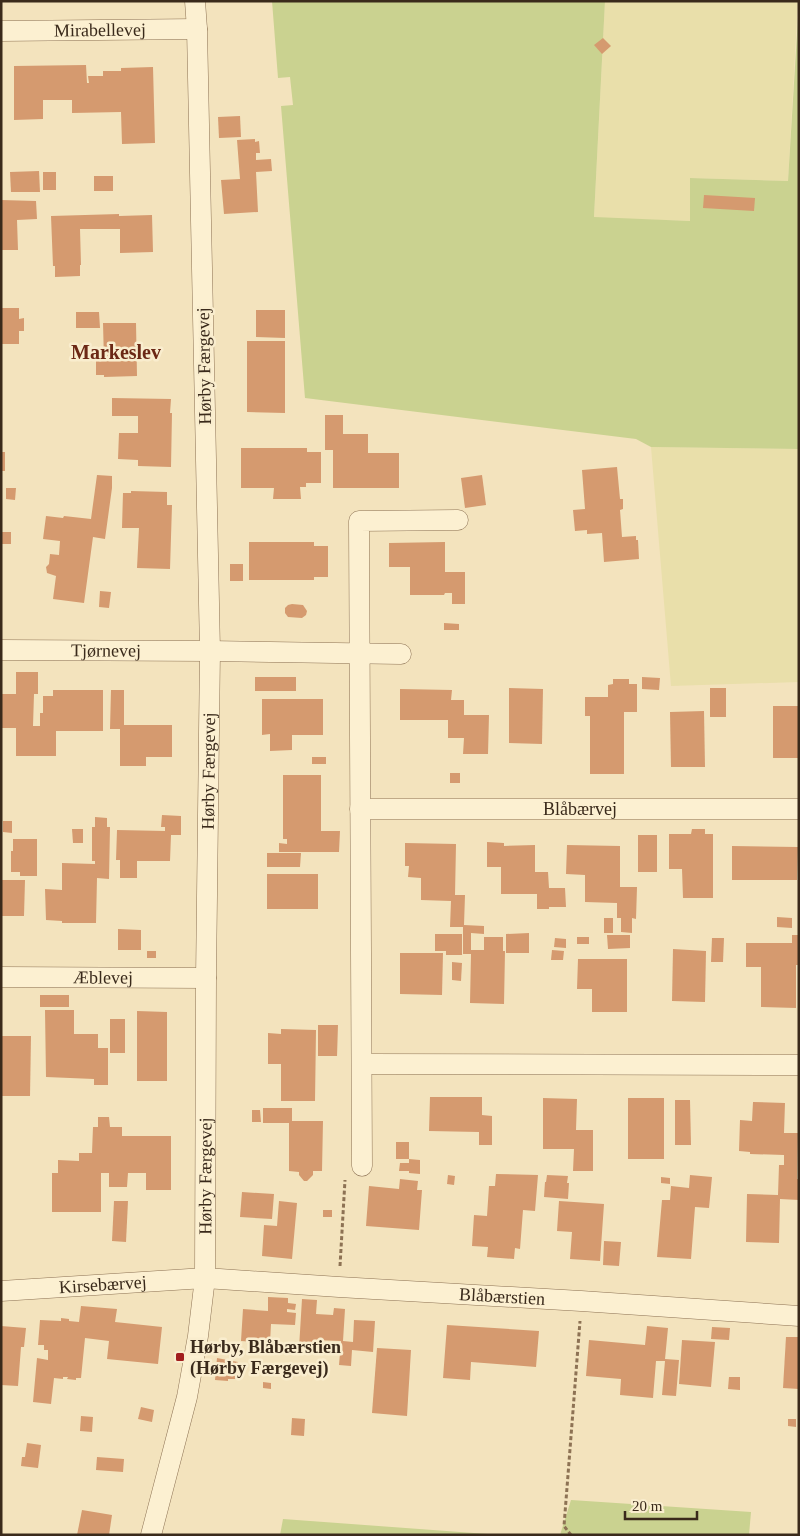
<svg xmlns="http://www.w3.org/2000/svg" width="800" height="1536" font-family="'Times New Roman',serif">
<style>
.farmland{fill:#e9dfaa}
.green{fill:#cad290}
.building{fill:#d59a6f}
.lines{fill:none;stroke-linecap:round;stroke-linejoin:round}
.street-casing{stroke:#8d7254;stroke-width:21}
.path{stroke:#8d7254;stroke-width:3;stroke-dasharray:4 2.5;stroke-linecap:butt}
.street{stroke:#fcf0d1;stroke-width:20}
.poi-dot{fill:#a21e1e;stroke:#f9edce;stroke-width:2}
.labels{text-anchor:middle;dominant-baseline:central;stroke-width:5;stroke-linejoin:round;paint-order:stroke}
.street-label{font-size:18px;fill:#3a2a1b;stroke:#f9edce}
.poi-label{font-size:18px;font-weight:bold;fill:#3a2a1b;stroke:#f9edce;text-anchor:start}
.quarter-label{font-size:20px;font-weight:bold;fill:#6c2815;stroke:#f9edce}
</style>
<rect width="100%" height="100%" fill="#f3e3bd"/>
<!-- farmland -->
<g class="farmland">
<polygon points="605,1 798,1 788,181 690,178 691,221 594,218"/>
<polygon points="651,447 799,449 799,682 671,686"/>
</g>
<!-- green -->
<g class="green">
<polygon points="272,1 605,1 594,217 690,221 690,178 788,181 799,1 799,449 651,447 636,439 305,398 281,106 293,105 290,77 278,78"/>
<polygon points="571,1500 751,1512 749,1535 560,1535"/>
<polygon points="283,1519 501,1535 280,1535"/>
</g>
<!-- building -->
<g class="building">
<polygon points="603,38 611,46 602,54 594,45"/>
<polygon points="86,65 87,83 89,83 88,76 103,76 103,71 121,71 121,68 153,67 155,143 122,144 121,112 72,113 72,100 43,100 43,119 14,120 14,66"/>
<polygon points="240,116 241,137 219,138 218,117"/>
<polygon points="255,139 255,142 259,141 260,153 256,153 256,160 271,159 272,171 256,172 258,212 224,214 221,180 240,179 237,140"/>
<polygon points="39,171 40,192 11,192 10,172"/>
<rect x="43" y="172" width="13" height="18"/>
<rect x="94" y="176" width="19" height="15"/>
<polygon points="704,195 755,198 754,211 703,208"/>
<polygon points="1,200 36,201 37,219 17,220 18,250 1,250"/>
<polygon points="119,214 119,216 152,215 153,252 120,253 120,229 80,229 81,265 80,265 80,276 55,277 55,266 53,266 51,216"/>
<polygon points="1,308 19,308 19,319 24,318 24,331 19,331 19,344 1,344"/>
<polygon points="256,310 285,310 285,338 256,337"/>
<polygon points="76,312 99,312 100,328 76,328"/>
<polygon points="103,323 136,323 137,376 104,377 104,375 96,375 96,361 104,361"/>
<polygon points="247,341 285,341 285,413 247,412"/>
<polygon points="112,398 171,399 170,413 172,413 171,467 138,466 138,460 118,459 119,433 138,433 138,416 112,416"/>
<polygon points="325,415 343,415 343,434 368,434 368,453 399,453 399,488 333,488 333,450 325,450"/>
<polygon points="241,448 307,448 307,452 321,452 321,483 306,483 306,487 300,487 301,499 273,499 274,488 241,488"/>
<rect x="1" y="452" width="4" height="19"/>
<polygon points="617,467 620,499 623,499 623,509 620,510 622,537 636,536 636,540 638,540 639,559 604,562 602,533 587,534 587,530 575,531 573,510 585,509 582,470"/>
<polygon points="97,475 112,476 112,488 105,539 93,537 84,603 53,599 56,576 47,573 46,567 49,564 50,554 59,555 60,541 43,539 46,516 63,518 64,516 91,519"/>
<polygon points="482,475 486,505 465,508 461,478"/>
<polygon points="6,488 16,488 15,500 6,499"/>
<polygon points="131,491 167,492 167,505 172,505 170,569 137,568 139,528 122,528 123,493 131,493"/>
<rect x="1" y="532" width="10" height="12"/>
<polygon points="249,542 314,542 314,546 328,546 328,577 314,577 314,580 249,580"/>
<polygon points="445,542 445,572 465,572 465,604 452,604 452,593 445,593 444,595 410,595 410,567 389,567 389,543"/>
<rect x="230" y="564" width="13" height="17"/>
<polygon points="100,591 111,592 109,608 99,607"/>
<polygon points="292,604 303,605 307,611 306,615 302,618 288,617 285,613 285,608 288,605"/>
<polygon points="444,623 459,624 459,630 444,630"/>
<polygon points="16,672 38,672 38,694 34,694 33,726 40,726 40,713 43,713 43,696 53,696 53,690 103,690 103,731 56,731 56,756 16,756 16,728 1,728 1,694 16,694"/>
<rect x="255" y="677" width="41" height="14"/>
<polygon points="642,677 660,678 659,690 642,689"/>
<polygon points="613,679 629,679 629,684 637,684 637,712 624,712 624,774 590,774 590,716 585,716 585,697 608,697 608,685 613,684"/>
<polygon points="509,688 543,689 542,744 509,743"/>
<rect x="710" y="688" width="16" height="29"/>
<polygon points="400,689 452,690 451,700 464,700 464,715 489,715 488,754 463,754 464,738 448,738 448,720 400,720"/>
<polygon points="111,690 124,690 124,725 172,725 172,757 146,757 146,766 120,766 120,729 110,729"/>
<polygon points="262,699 323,699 323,735 292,735 292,750 270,751 270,734 262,735"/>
<rect x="773" y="706" width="26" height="52"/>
<polygon points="704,711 705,767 671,767 670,712"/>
<rect x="312" y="757" width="14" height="7"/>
<rect x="450" y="773" width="10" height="10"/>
<polygon points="283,775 321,775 321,831 340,831 339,852 279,852 279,843 287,844 287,839 283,839"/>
<polygon points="162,815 181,816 181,835 171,835 170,861 137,861 137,878 120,878 120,860 116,860 117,830 165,831 165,827 161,827"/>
<polygon points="95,817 107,818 107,827 110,827 109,879 97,878 96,923 62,923 62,921 46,920 45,889 62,890 62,863 95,864 95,861 92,861 92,827 95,827"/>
<polygon points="3,821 12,821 12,833 3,832"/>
<polygon points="72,829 83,829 83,843 73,843"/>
<polygon points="692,829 705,829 705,834 713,834 713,898 683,898 682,869 669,869 669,834 691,834"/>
<rect x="638" y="835" width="19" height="37"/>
<polygon points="13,839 37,839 37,876 20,876 20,872 11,872 11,851 13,851"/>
<polygon points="487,842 504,843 504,846 535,845 535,872 548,872 549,888 565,888 566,907 549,907 549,909 537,909 537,894 501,894 501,867 487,867"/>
<polygon points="405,843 456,844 455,895 465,895 464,925 484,926 484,934 471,933 471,950 484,950 484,937 503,937 503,951 505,951 504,1004 470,1003 471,954 463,954 463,927 450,927 451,901 421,900 421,878 408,877 409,866 405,866"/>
<polygon points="567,845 620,846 620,887 637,887 636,919 632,918 632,933 621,932 621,918 617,918 617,903 585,902 585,875 566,874"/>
<polygon points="732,846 798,847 797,880 732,880"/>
<polygon points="267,853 301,853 300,867 267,867"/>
<rect x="267" y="874" width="51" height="35"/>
<polygon points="1,880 25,880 24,916 1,916"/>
<polygon points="777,917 792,918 792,928 777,927"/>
<rect x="604" y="918" width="9" height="15"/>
<polygon points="118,929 141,930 141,950 118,950"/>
<polygon points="529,933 529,953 506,953 506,934"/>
<polygon points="435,934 462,934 462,955 446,955 446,951 435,951"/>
<polygon points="607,935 630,935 630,948 608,949"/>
<polygon points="792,935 799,935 799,965 796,965 796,1008 761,1007 761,967 746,967 746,943 792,943"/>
<rect x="577" y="937" width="12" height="7"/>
<polygon points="555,938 566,939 566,948 554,947"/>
<polygon points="712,938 724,938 723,962 711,962"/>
<polygon points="673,949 706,951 705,1002 672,1001"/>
<polygon points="552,950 564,951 563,960 551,960"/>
<rect x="147" y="951" width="9" height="7"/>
<polygon points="400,953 443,953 442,995 400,994"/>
<polygon points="578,959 627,959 627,1012 592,1012 592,989 577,989"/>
<polygon points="452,962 462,963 461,981 452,980"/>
<rect x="40" y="995" width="29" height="12"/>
<polygon points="45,1010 74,1010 74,1034 98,1034 98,1048 108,1048 108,1085 94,1085 94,1079 46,1077"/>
<polygon points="137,1011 167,1012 167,1081 137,1081"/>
<rect x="110" y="1019" width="15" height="34"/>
<polygon points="318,1025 338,1025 337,1056 318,1056"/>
<polygon points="281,1029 316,1030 315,1101 281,1101 281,1064 268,1064 268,1033 281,1034"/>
<polygon points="1,1036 31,1036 30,1096 1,1096"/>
<polygon points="430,1097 482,1097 482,1115 492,1116 492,1145 479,1145 479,1132 429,1131"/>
<polygon points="543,1098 577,1099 576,1130 593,1130 593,1171 573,1171 574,1149 543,1149"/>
<rect x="628" y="1098" width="36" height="61"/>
<polygon points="675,1100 690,1100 691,1145 675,1145"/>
<polygon points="753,1102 785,1103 784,1133 798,1133 797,1179 799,1179 799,1200 780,1199 779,1243 746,1242 747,1194 778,1195 779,1165 784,1165 784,1155 750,1154 750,1152 739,1151 740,1120 752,1121"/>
<polygon points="263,1108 292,1108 292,1121 323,1121 322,1171 313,1171 313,1175 307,1181 304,1181 299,1175 299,1172 289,1171 289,1123 263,1123"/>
<polygon points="252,1110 260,1110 261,1122 252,1122"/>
<polygon points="98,1117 109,1117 110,1127 122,1127 122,1136 171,1136 171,1190 146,1190 146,1173 128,1173 127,1187 109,1187 109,1173 101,1173 101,1212 52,1212 52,1173 58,1173 58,1160 79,1161 79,1153 92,1153 93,1127 98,1127"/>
<rect x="396" y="1142" width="13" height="17"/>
<polygon points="409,1159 420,1160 420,1174 409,1173 409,1171 399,1171 400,1163 409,1163"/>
<polygon points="496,1174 538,1175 535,1211 523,1210 520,1249 515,1248 514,1259 487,1257 488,1247 472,1246 474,1215 487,1216 489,1186 495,1186"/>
<polygon points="448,1175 455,1176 454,1185 447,1184"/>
<polygon points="547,1175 568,1176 567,1183 569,1183 568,1199 544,1197 545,1182 546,1182"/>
<polygon points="690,1175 712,1177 709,1208 695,1207 691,1259 657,1257 662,1200 670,1200 671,1186 689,1188"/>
<polygon points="661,1177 670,1178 670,1184 661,1183"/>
<polygon points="400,1179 418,1181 417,1190 422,1190 419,1230 366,1226 369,1186 399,1189"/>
<polygon points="242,1192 274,1194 272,1219 240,1217"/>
<polygon points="114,1201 128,1201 126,1242 112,1241"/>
<polygon points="279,1201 297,1203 292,1259 262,1256 264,1225 277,1226"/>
<polygon points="559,1201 604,1204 600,1261 570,1259 572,1232 557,1231"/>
<rect x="323" y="1210" width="9" height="7"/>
<polygon points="604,1241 621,1242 619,1266 603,1265"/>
<polygon points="268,1297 288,1298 288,1303 296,1304 295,1310 287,1309 287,1312 296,1313 295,1325 271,1324 270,1343 241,1341 243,1309 268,1311"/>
<polygon points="302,1299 317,1300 316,1314 333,1315 334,1308 345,1309 343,1341 353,1342 354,1320 375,1321 373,1352 352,1350 351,1366 339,1365 341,1341 314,1340 313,1349 299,1348"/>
<polygon points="81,1306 117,1309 115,1322 162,1327 158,1364 107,1359 109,1341 85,1338 81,1378 76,1378 76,1380 67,1379 68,1377 63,1377 63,1379 54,1378 51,1404 33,1402 37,1358 48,1360 48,1350 44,1350 44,1345 38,1345 40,1320 61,1321 61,1318 69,1319 69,1321 79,1322"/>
<polygon points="447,1325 539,1331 536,1367 471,1362 470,1380 443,1378"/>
<polygon points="1,1326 26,1328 24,1347 21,1347 18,1386 1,1385"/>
<polygon points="647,1326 668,1328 665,1359 679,1360 676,1396 662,1395 665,1361 656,1361 653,1398 620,1395 621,1379 586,1376 589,1340 645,1345"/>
<polygon points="712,1327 730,1328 729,1340 711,1339"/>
<polygon points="786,1337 799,1337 799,1389 783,1388"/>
<polygon points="682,1340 715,1342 711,1387 679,1384"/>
<polygon points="377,1348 411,1350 407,1416 372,1413"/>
<polygon points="217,1358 238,1362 236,1379 228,1379 228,1381 215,1380"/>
<polygon points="729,1377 740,1377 740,1390 728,1389"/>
<polygon points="263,1382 271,1383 271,1389 263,1388"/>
<polygon points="141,1407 154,1410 152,1422 138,1419"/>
<polygon points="81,1416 93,1417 92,1432 80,1431"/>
<polygon points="292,1418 305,1419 304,1436 291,1435"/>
<polygon points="788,1419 796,1419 796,1427 788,1426"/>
<polygon points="27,1443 41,1445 38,1468 21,1466 22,1457 25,1457"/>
<polygon points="97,1457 124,1459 123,1472 96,1470"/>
<polygon points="82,1510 112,1515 109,1535 77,1535"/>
</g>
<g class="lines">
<!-- street casing -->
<g class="street-casing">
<g id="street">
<path id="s1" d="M1 31 197 29"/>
<path id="s2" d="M1 650 210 651 401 654"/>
<path id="s3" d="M360 809H799"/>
<path id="s4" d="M1 977 206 978"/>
<polyline points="362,1064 799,1065"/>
<polyline points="362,1166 359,521 458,520"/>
<path id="s5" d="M1 1291 205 1278 339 1287 581 1301 799 1316"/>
<path id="s6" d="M151 1535 187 1397 198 1336 205 1278 206 978 210 651 197 29 195 1"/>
</g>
</g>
<!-- path -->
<g class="path">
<polyline points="340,1266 345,1180"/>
<polyline points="571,1535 564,1526 580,1321"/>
</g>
<!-- street -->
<use href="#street" class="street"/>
</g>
<!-- markers -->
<rect class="poi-dot" x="175" y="1352" width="10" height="10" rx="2.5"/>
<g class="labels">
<!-- street labels -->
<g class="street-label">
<text stroke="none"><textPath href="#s1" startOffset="99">Mirabellevej</textPath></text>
<text transform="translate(204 366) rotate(-91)">Hørby Færgevej</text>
<text stroke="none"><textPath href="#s2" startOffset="105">Tjørnevej</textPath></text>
<text stroke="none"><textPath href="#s6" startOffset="770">Hørby Færgevej</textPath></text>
<text stroke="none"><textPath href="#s3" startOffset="220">Blåbærvej</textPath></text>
<text stroke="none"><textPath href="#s4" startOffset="102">Æblevej</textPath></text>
<text stroke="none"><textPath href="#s6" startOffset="365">Hørby Færgevej</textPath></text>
<text stroke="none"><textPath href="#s5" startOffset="102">Kirsebærvej</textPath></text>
<text stroke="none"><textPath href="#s5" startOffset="502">Blåbærstien</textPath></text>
</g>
<!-- poi labels -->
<g class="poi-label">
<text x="190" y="1347">Hørby, Blåbærstien<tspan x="190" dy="21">(Hørby Færgevej)</tspan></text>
</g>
<!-- quarter labels -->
<g class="quarter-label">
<text x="116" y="352">Markeslev</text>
</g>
</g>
<!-- border -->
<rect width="800" height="1536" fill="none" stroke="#3a2a1b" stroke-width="5"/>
<!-- scale -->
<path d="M625 1511v8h72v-8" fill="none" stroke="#3a2a1b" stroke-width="2.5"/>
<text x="632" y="1511" font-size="15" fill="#3a2a1b" stroke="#f9edce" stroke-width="4" paint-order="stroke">20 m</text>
</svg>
